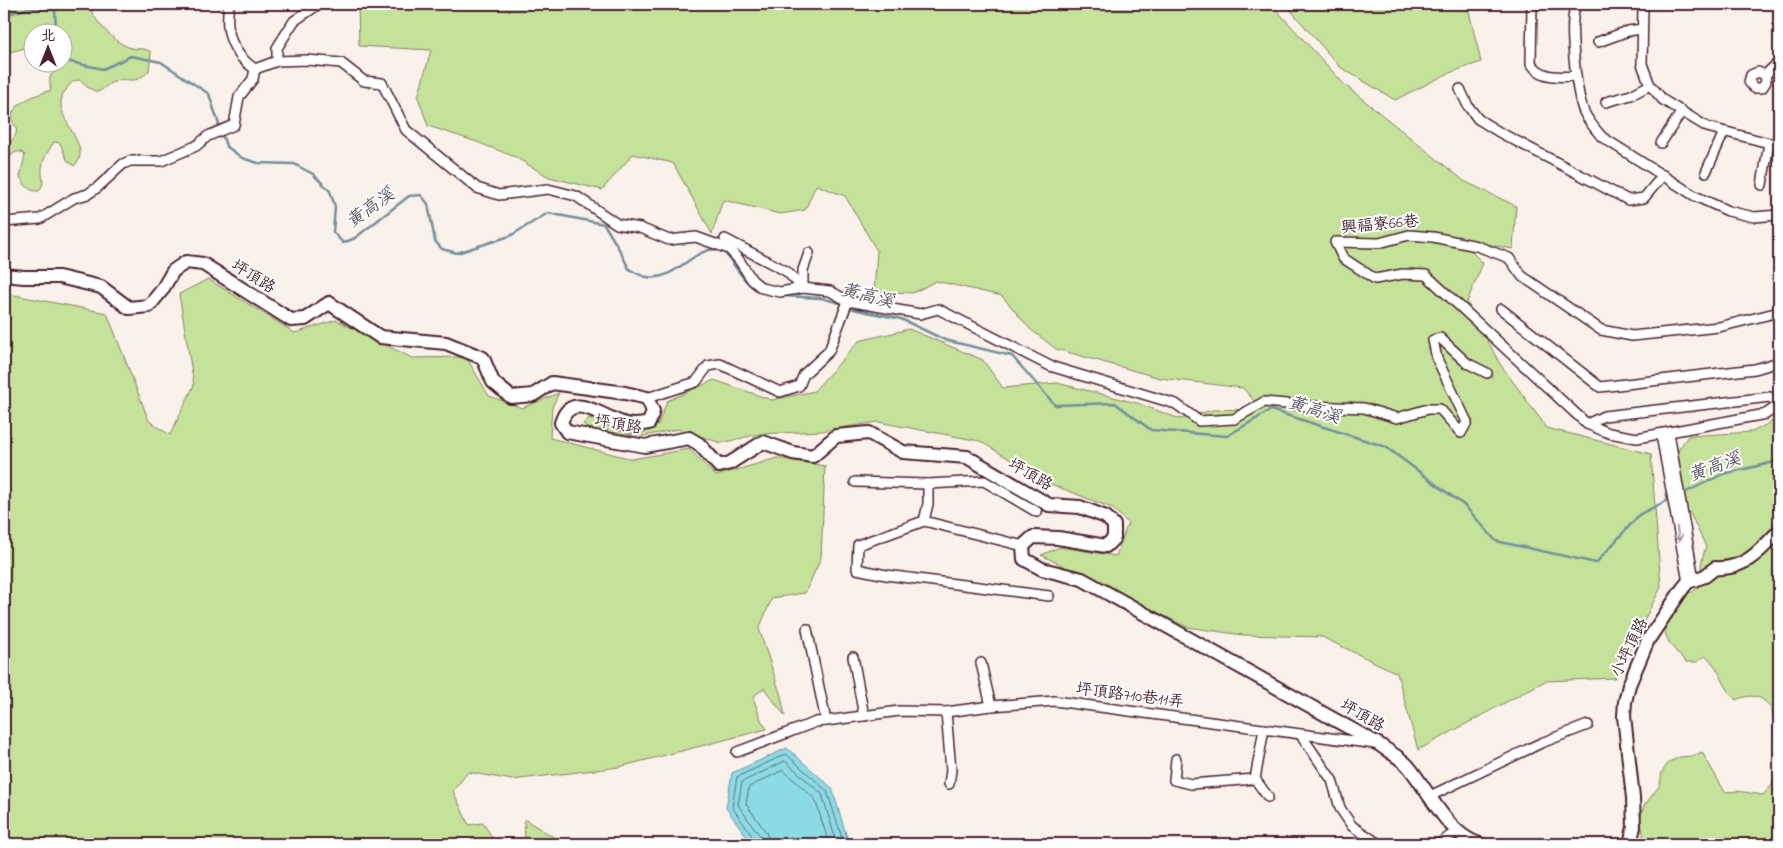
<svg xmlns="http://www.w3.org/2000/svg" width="1783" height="848" font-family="'Indie Flower','LXGW WenKai TC',sans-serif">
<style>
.green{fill:#c4e29a;stroke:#878062}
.water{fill:#8bdbe7;stroke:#71909c}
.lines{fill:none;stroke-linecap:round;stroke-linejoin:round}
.shore{stroke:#646a76;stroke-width:1}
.stream{stroke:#71909c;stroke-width:2.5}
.street-casing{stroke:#4a1f2b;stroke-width:12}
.secondary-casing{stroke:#4a1f2b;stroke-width:16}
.street{stroke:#fff;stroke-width:9}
.secondary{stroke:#fff;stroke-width:12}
.oneway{stroke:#ae9aa0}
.labels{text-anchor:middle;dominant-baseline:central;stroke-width:4;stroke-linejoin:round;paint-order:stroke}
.street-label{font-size:16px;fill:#4a1f2b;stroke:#fff}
.water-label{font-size:18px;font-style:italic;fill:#5e5763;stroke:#fff}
</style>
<rect width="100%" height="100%" fill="#fbf1eb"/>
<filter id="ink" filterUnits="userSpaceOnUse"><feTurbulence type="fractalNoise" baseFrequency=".02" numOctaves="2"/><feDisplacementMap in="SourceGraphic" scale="10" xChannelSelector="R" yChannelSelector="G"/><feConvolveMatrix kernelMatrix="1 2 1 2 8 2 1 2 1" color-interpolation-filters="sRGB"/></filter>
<g filter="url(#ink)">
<!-- green -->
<g class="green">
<path d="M4 4H89C93 20 113 41 128 47 137 50 144 47 151 52L149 71C132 87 131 76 115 81 107 84 104 90 97 92L87 87 81 80C72 80 71 83 66 90 65 92 62 94 62 97 54 119 95 148 74 166L67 160 60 143 54 142C49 150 43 158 42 168 41 178 46 182 39 191 29 192 25 185 20 177L25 155 21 152H16L7 158C1 147 12 143 16 134 18 128 13 124 12 119 10 102 40 94 51 90 48 75 50 76 59 66V63L62 62V32H32V46L10 52 4 48Z"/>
<polygon points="358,4 1271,4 1345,85 1464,181 1516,206 1513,249 1459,239 1483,263 1467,302 1500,364 1547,428 1651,454 1661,587 1615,678 1545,681 1418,750 1397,673 1322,637 1243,635 1187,627 1041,555 1060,547 1116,556 1128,523 1112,508 1048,483 980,441 878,422 821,431 759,434 721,443 678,429 644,436 590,430 583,424 589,418 639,430 658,425 667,401 714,380 772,400 814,391 859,341 909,329 983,360 1003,388 1057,383 1137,403 1180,419 1213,410 1261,409 1243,388 1160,378 1056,349 1030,329 1002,296 936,281 913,293 874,291 877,251 845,196 816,185 805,210 780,214 723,200 712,234 673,163 633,154 602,190 549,177 515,157 477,142 428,126 418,97 431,50 359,46"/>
<polygon points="1285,4 1469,4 1468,7 1481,62 1449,73 1395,100 1340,67"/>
<polygon points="208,279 295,333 336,320 412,358 466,357 489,396 522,408 559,393 552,407 550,438 632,459 689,449 716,476 777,458 825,466 821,558 805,593 772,598 759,629 781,696 785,716 764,688 753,697 761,720 767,729 619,767 512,780 468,772 453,791 469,825 483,823 493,839 510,839 510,844 4,844 4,293 107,313 149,421 170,435 194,385 179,294"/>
<path d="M1779 418V748C1771 737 1776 725 1772 712 1766 695 1750 693 1736 700 1722 687 1721 667 1705 656L1697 662H1686C1655 631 1663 628 1682 594L1693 592 1701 584C1700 570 1701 560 1706 547L1690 513 1679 501 1672 462 1679 449 1688 436 1752 432Z"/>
<polygon points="1702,752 1725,792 1737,791 1763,795 1771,786 1779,768 1779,844 1647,844 1644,839 1640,818 1644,806 1660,785 1662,772 1669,762 1680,757 1692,756"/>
<polygon points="524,819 565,844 525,844"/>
</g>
<!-- water -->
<polygon class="water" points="787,748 832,788 849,844 752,844 726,808 732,773"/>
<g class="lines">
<!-- shore -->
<g class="shore">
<polyline points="756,844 755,840 732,807 737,777 786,754 827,791 844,844"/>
<polyline points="762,844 760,836 738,805 742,782 785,761 822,794 837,844"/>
<polyline points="770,844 766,832 746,804 749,787 783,770 815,799 829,844"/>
</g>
<!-- stream -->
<g class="stream">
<polyline points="55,10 56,32"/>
<polyline points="55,10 62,4"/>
<polyline points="4,15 34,7 55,10"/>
<path d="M62 51 70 62 103 69 131 56 161 62 209 94 226 146 242 158 258 163 294 164 313 174 330 191 335 207 333 232 343 243 355 238 409 196 421 195 428 204 435 241 442 249 457 253 510 236 548 213 604 224 619 249 629 269C634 272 641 276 647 277 675 282 692 248 718 249"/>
<path d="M723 251C741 271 747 295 778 295"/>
<polyline points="783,296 821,298 844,304"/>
<polyline points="849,307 857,310 901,319 945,340 1012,356 1055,405 1115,403 1151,430 1227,436 1271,410 1386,447 1465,506 1496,541 1596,563 1640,514 1670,499"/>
<polyline points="1682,494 1723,474 1779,461"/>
</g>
<!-- street casing -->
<g class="street-casing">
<g id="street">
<path d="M227 4 229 6C224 32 233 55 255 69L277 61 307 60 341 63 364 81 382 83 406 130 477 188 499 195 548 189 576 196 617 224 640 228 669 240 696 237 729 249 739 260 752 280 762 288 780 292 803 288 830 291 848 301 920 314 938 309 1050 366 1176 404 1199 421 1234 419 1264 402 1309 406 1364 408 1397 418 1428 409H1440L1461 433 1467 422 1437 359 1433 340 1440 338 1467 363 1487 373"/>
<path d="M1532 4 1531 63C1541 79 1560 77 1576 76"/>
<path d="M1576 4C1568 22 1576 93 1584 112 1588 121 1595 129 1602 137L1695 196 1728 211 1754 217 1779 215"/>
<polyline points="1643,4 1642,64 1650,85 1663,100 1707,127 1769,143 1779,143"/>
<polyline points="1598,42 1628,31 1642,29"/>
<polyline points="277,61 277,48 294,21 319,4"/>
<polygon points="1758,72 1765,75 1766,82 1762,88 1754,88 1749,82 1751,75"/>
<polyline points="1765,75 1779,62"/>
<polyline points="1460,89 1468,106 1478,119 1499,132 1628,200 1644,198 1663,175"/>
<polyline points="1606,102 1631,95 1650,85"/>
<polyline points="1661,143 1682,111"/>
<polyline points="1706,172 1724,132"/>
<polyline points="1762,185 1769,143"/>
<polyline points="4,222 40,219 74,198 88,194 98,187 123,164 130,161 161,161 196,146 208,136 234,125 239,97 253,79 255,69"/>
<polyline points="725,239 786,271 803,288 803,270 809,253"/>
<polyline points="1501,309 1600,387 1755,369 1779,362"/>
<polyline points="1779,312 1719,327 1632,336 1601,330 1522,276 1509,258 1477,246 1433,237 1409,235 1379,243 1335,242 1343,258 1375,279 1403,274 1426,275 1587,424 1609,433 1637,438 1766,414 1779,405"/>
<polyline points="647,398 696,382 708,366 720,364 780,392 799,386 804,374 829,351 848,301"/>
<polyline points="1587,424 1604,416 1770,397 1779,403"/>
<polyline points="1669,433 1694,580"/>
<polyline points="1661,435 1688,582"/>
<polyline points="855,482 928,484"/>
<polyline points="1037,512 984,481 928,484 928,504 924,521 858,545 857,569 886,575 1049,596"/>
<polyline points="924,521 1023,546"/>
<polyline points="807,629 826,721"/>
<polyline points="853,657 864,716"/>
<polyline points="981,663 991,706"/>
<polyline points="946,712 951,770 949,784"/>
<polyline points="1301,735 1332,780 1340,808 1352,826 1379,844"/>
<polyline points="737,752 816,722 826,721 899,711 946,712 991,706 1055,701 1375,744"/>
<polyline points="1176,759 1174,780 1191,784 1255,779 1264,729"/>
<polyline points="1255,779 1268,797"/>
<polyline points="1430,796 1541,743 1588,725"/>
<polyline points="1439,844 1457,831"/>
</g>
</g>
<!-- secondary casing -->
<g class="secondary-casing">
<g id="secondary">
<path d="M4 275 24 277H59L101 287 129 308 149 306 162 290 173 271 186 262 203 264 291 320 305 319 329 303 380 337 446 343 483 358 493 382 511 397 533 395 552 383 625 393 647 398 653 411 649 423C641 425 635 426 626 424 604 419 571 388 561 423L567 432 645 446 689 438 699 444 719 466 730 463 763 442 793 453 813 456 836 436 869 433 903 452 967 457 1049 505 1080 507 1106 517 1114 525V538L1106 546 1058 538 1033 537 1023 546 1024 559 1042 569 1082 579 1380 745C1389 752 1401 758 1408 766 1429 791 1447 834 1479 844"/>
<path d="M1630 844 1634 827 1633 798 1624 716 1625 702 1629 685 1648 640 1683 588 1688 582 1705 576 1715 568C1744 570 1760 551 1779 531"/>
</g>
</g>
<!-- street -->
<use href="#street" class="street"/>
<!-- secondary -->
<use href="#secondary" class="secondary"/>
</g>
<!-- one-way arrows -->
<defs><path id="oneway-shaft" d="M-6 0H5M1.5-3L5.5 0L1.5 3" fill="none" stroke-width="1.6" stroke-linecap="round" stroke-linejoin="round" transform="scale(1.25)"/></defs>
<use class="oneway" href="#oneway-shaft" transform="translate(1678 534) rotate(80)"/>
</g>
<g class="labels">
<!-- street labels -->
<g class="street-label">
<text transform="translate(1380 225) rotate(-5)">興福寮66巷</text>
<text transform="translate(253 277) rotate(32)">坪頂路</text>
<text transform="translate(618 425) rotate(10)">坪頂路</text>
<text transform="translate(1030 475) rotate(30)">坪頂路</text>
<text transform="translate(1630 648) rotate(-64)">小坪頂路</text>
<text transform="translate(1130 696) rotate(7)">坪頂路710巷11弄</text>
<text transform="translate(1362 716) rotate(30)">坪頂路</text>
</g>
<!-- water labels -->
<g class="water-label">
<text transform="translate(371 209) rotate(-36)">黃高溪</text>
<text transform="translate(867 297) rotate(14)">黃高溪</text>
<text transform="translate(1314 411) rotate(18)">黃高溪</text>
<text transform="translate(1715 468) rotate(-20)">黃高溪</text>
</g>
</g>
<!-- margin -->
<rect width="1783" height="848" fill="none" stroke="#fff" stroke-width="20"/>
<rect x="10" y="10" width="1763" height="828" fill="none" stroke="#4a1f2b" stroke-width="2" filter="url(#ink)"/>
<!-- north arrow -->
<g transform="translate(48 48)"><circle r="24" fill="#ffffff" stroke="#b7a5aa"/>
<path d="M0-4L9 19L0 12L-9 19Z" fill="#4a1f2b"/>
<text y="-8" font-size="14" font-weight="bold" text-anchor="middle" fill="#4a1f2b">北</text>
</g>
</svg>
